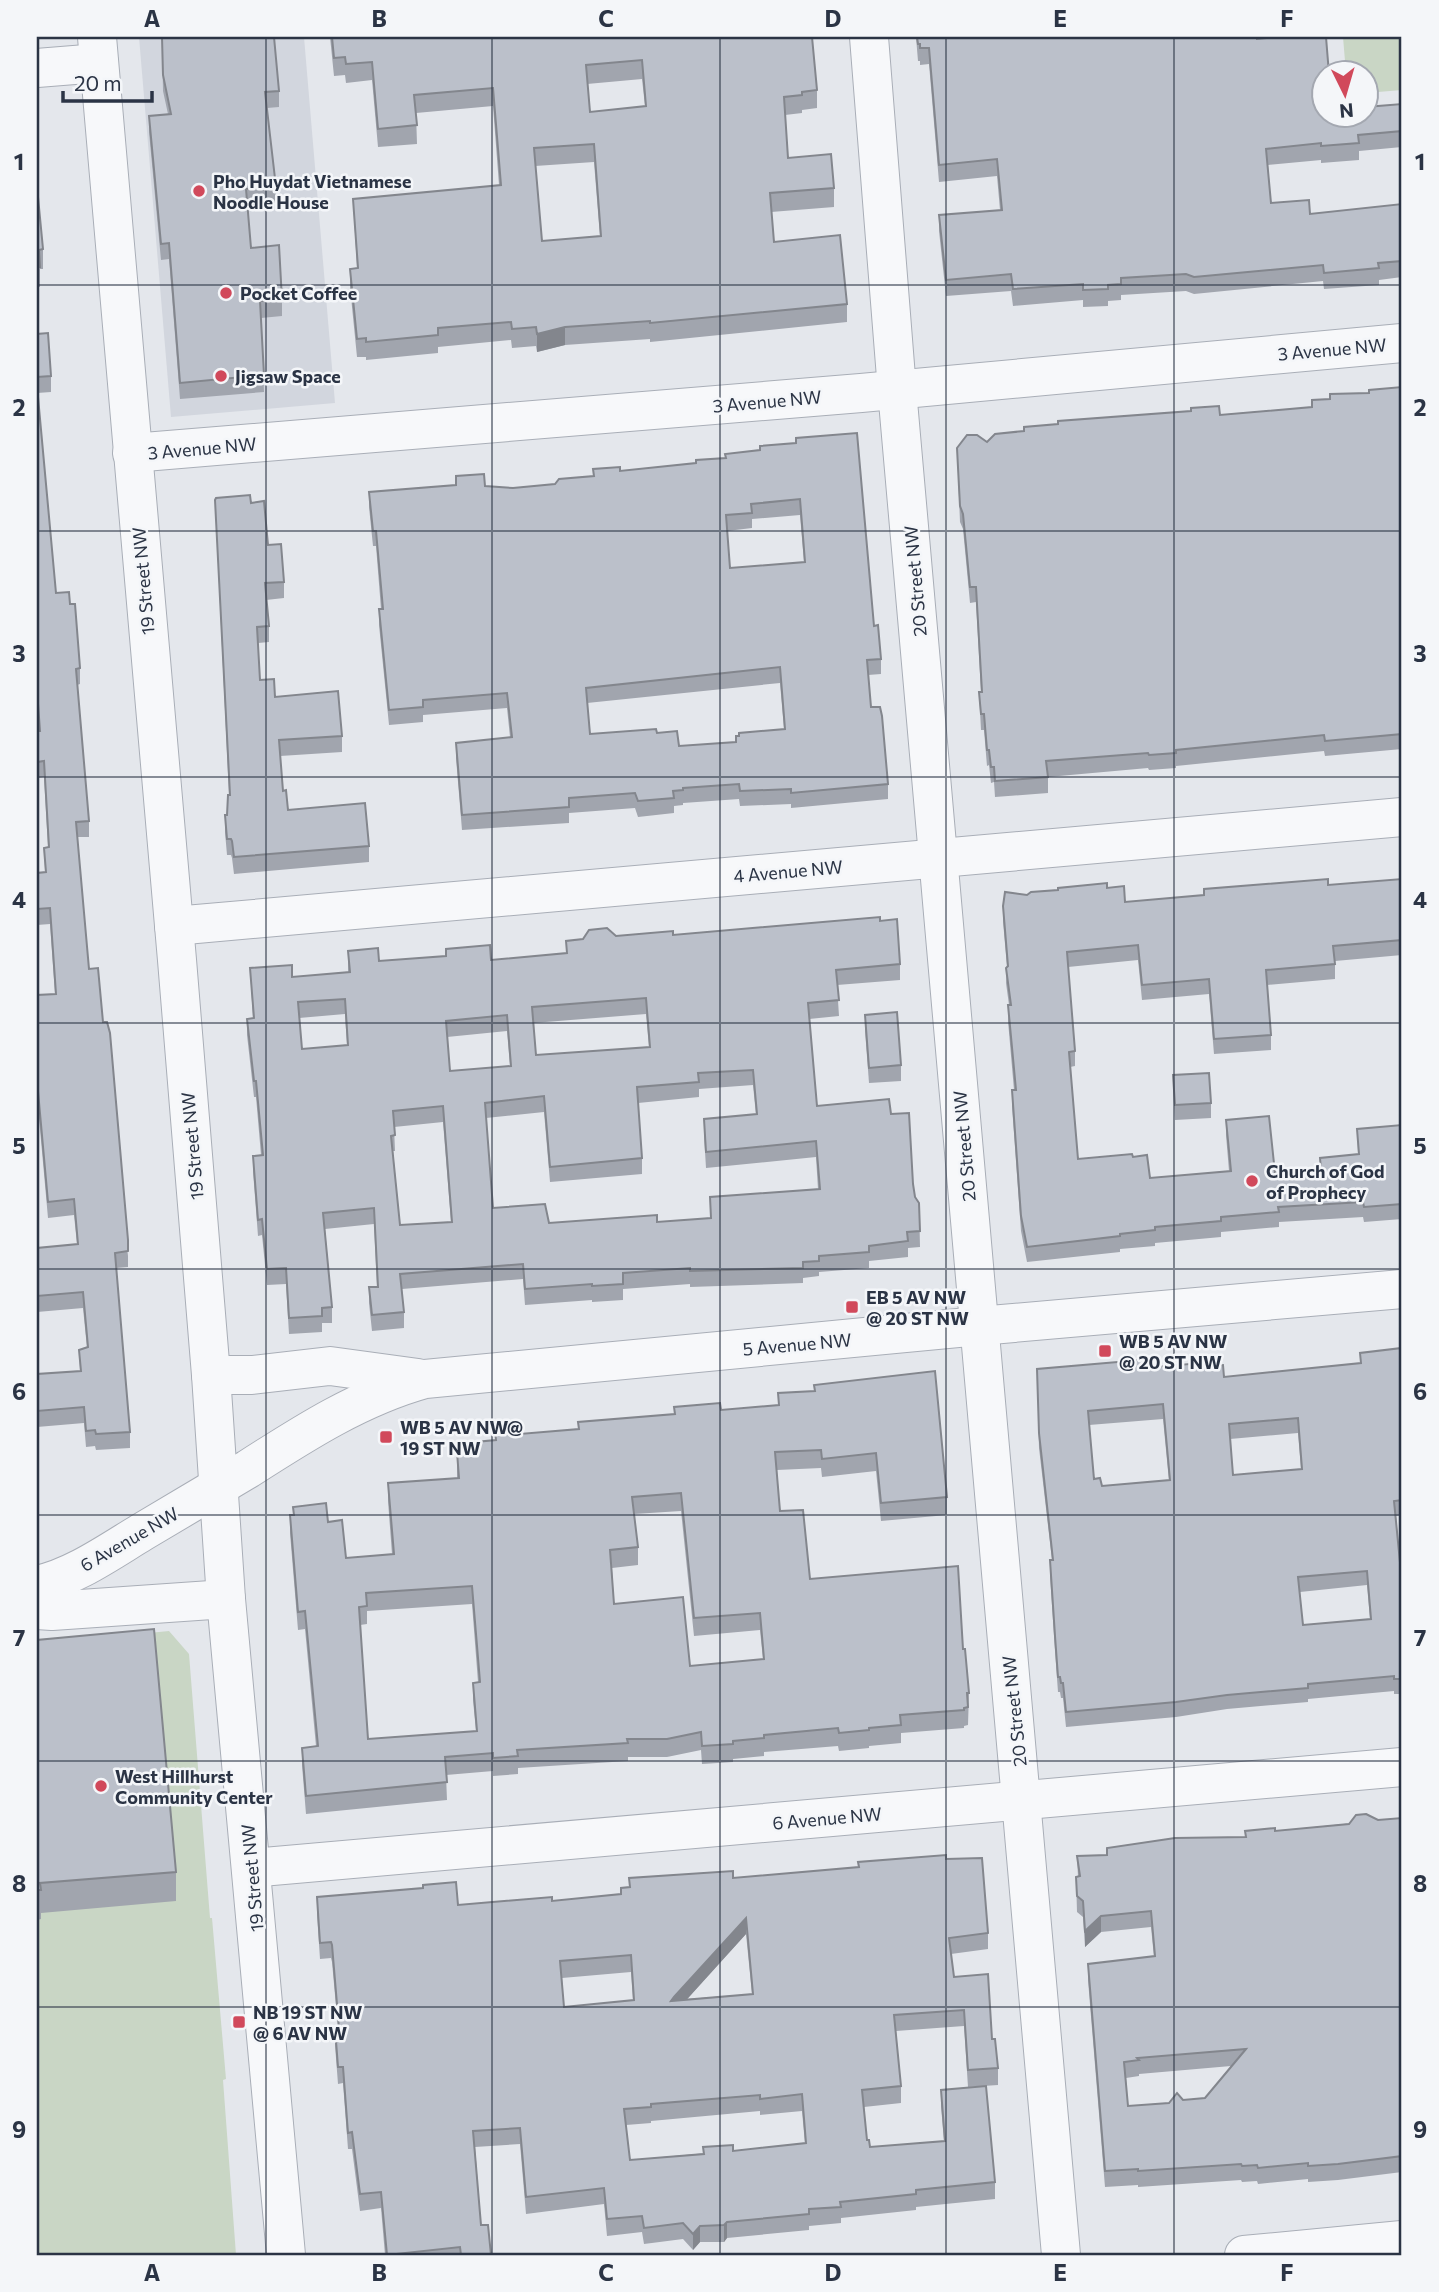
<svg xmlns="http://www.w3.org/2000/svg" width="1439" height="2292" font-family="Commissioner,sans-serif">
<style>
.built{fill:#d2d6de}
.green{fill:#c9d6c5}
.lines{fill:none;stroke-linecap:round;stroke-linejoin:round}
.minor-casing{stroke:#a9aeb7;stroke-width:40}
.minor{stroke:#f7f8fa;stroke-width:38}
.wall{fill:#a1a5ae;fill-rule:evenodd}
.shaded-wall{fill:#83868d}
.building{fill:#bbc0ca;stroke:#83868d;stroke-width:2;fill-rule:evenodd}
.grid{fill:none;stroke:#2b3445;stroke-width:2;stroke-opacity:0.55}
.poi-dot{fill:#d1495b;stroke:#f4f6f9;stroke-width:2.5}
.labels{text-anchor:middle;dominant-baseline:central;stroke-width:5;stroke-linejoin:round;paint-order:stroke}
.poi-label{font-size:18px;font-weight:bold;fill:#2b3445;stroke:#f4f6f9;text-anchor:start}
.street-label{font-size:18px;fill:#2b3445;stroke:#f4f6f9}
.neatline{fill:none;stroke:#2b3445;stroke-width:2.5}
.grid-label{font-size:23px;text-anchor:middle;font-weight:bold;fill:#2b3445}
</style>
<rect width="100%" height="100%" fill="#e4e7ec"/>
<!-- built -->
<polygon class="built" points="139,37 304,37 335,403 171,417"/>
<!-- green -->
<g class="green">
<polygon points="1343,37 1402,37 1402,90 1366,93 1366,74 1346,73"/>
<polygon points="169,1631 189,1654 210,1918 212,1918 226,2079 223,2080 236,2255 37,2255 37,1644"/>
</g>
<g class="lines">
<!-- minor casing -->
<g class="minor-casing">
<g id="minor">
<polyline points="97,37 177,960 211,1375 226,1599 286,2255"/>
<polyline points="869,37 897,390 1061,2255"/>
<polyline points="37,68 99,63"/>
<polyline points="132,453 861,393 1402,343"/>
<polyline points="174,926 1402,817"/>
<polyline points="211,1375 252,1375 330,1366 418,1378"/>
<path d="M37 1585C74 1577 109 1552 142 1532 177 1511 213 1490 248 1469 304 1433 360 1397 425 1379L979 1326 1402 1289"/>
<polyline points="37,1610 52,1611 226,1599"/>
<polyline points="251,1868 1402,1767"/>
<polyline points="1244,2255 1402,2240"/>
</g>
</g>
<!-- minor -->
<use href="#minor" class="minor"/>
</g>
<!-- wall -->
<g class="wall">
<polygon points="162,37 279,91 279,107 267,108 276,187 276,203 247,205 251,248 282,300 282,316 261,318 264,392 180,399 169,259 161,260 149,132 149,116 168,114 163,91"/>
<path d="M330 37H812L817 90V108L802 110V113L785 115 788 158 834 188V207L771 212 774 242 847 304V322L650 342V339L565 345 537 352 536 346 512 348 511 340 438 347V353L366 360V357H357L350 287V269L357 268 353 199 499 185 493 106 416 113 417 144 378 147 372 80 346 83 345 75 334 76ZM642 79 645 106 590 112 587 84ZM594 162 600 237 542 241 535 166Z"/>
<polygon points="916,37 1257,37 1257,39 1324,116 1402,109 1402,147 1359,151 1359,160 1321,163 1321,160 1268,165 1271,203 1310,214 1402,204 1402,277 1379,280 1379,285 1324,289 1323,281 1194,294 1186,291 1121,295 1121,300 1108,301 1108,306 1083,307 1083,300 1013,306 1011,291 946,296 939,231 939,215 1000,210 997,176 939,182 929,64 920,65 920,61 918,61"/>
<polygon points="37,197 43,249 43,269 40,269 40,287 37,287"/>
<polygon points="37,334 51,376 51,392 37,393 56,593 70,604 80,668 80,684 77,685 89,821 89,837 77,837 89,969 103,1022 128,1256 128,1267 116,1268 130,1432 130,1448 96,1450 95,1446 86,1447 84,1423 37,1427 37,1374 80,1371 79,1350 87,1348 83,1308 37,1312 37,1248 77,1244 74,1215 48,1218 37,1096 37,995 55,994 50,924 37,925 37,873 45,872 44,848 48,847 44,777 37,778 37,731 38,731 37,706"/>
<polygon points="1402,387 1402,749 1325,756 1324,751 1176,766 1176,768 1149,770 1148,768 1048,777 1048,793 995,797 994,782 991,783 989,765 987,766 984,730 981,730 979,692 981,692 976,602 970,603 963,529 960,522 957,448 987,442 1024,431 1312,407 1330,399"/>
<path d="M796 443 874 626 881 659V674L868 675 871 707 888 784V799L791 808V804L740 806 739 799 683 803V805L674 806V813L638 817 635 808 569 813V823L462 830 456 758V743L510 737 507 708 423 715V722L389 725 379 625V609H381L376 546H373L369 507V492L456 485V476L485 486 513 488 555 484 593 476V469L620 471 696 463 725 458ZM800 515 804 562 730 568 727 531 752 528V519ZM780 683 784 729 736 742 679 746 657 733 590 734 587 703Z"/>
<polygon points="215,500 251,503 284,582 284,598 266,600 269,626 269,642 258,643 260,680 275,697 342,736 342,752 280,756 283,791 288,810 369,846 369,862 234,874 232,858 231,855 227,855 225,832 225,815 227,815 229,795"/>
<polygon points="1402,879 1402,955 1335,961 1335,979 1267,985 1271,1035 1271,1050 1214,1054 1209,994 1142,1000 1138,960 1068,967 1075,1051 1075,1066 1070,1067 1078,1159 1133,1157 1150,1178 1229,1171 1226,1135 1226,1120 1275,1173 1320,1170 1320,1158 1358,1154 1357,1129 1402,1125 1402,1219 1364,1222 1363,1217 1279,1222 1279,1227 1221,1232 1221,1237 1155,1243 1155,1246 1120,1249 1120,1252 1027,1262 1021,1231 1012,1106 1012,1090 1014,1090 1008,1021 1009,1005 1006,983 1007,967 1003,921 1003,906 1027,895 1107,888 1125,902"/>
<path d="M880 921 900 964V980L837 985 839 1016 809 1019 817 1106 891 1114 913 1184 915 1197 919 1203 920 1247 908 1248V1257L869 1261V1268L819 1272V1276L803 1278V1283L690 1287V1284L623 1289V1300L592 1302V1300L525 1305 523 1279 402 1289 404 1312V1328L372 1331 369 1303V1287H377L374 1224 325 1229 332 1307V1323H322V1332L289 1334 286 1284 267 1285 262 1235 258 1236 253 1171V1156L261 1155 256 1097H254L247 1035V1019H253L250 968 292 977 348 972V951L379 961 446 956V949L491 960 566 953V941L616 936 673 935ZM345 1014 347 1045 302 1049 299 1018ZM646 1014 649 1047 536 1055 533 1023ZM507 1031 510 1066 450 1071 447 1037ZM753 1085 756 1115 704 1119V1135L706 1168 816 1157 818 1189 710 1197V1218L657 1222 549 1223 493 1208 486 1118 544 1112 550 1182 642 1174V1158L638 1103 699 1097V1089ZM443 1122 451 1222 400 1225 393 1151H395L394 1127Z"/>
<polygon points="865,1015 901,1065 901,1081 869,1083 865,1030"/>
<polygon points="1173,1075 1211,1103 1211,1118 1175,1120"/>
<path d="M1402 1348V1515L1396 1516 1402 1583V1694H1394V1691L1308 1699V1702L1227 1709 1176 1717 1066 1727 1063 1698H1061L1060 1692H1058L1055 1651 1050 1575V1560H1052L1039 1448 1037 1369 1215 1366 1224 1377 1360 1363V1353ZM1163 1419 1169 1481 1102 1486 1094 1479 1089 1425ZM1298 1433 1301 1469 1233 1475 1230 1439ZM1367 1585 1370 1619 1303 1625 1300 1592Z"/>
<path d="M814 1385 947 1497V1515L881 1521 876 1471 822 1477 821 1468 777 1470 780 1511 810 1579 963 1649 969 1693 968 1725 964 1726V1728L901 1733V1743L869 1746V1748L839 1751 838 1746 764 1752V1756L733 1759V1762L702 1764 701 1750 667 1757H628V1761L518 1768V1774L493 1776V1771L446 1775 447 1800 306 1814 302 1765V1748L316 1746 305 1629 298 1630 290 1533V1515H293V1507L328 1522 346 1558 392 1554 388 1501V1483L457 1478V1452H464V1443L495 1441V1431L520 1434 578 1429V1422L778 1405V1393L814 1391ZM681 1511 694 1636 760 1630 763 1659 690 1666 614 1604 612 1568 638 1565V1547L634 1514ZM472 1604 478 1682 473 1683V1700L476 1731 368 1739 360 1625 367 1624V1611Z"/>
<polygon points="37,1640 176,1872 176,1901 41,1913 41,1919 37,1920"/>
<path d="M1402 1818V2172L1338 2180 1308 2182V2179L1258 2184 1257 2181 1242 2182 1241 2180 1138 2187V2185L1105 2187 1088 1980V1964L1154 1957 1151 1927 1101 1932 1085 1947 1083 1917 1077 1912 1076 1877H1078L1077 1856 1107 1855 1245 1837 1275 1831ZM1231 2066 1205 2098 1183 2100 1169 2103 1128 2106 1126 2078 1139 2076V2074Z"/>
<path d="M946 1859 988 1933V1949L951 1954 954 1977 992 2039 998 2068V2085L968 2087 964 2026 896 2031 901 2086V2103L864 2107 867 2140 870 2147 944 2141 941 2106V2090L995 2182V2199L916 2207V2210L841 2218V2223L809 2226V2230L727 2238 724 2242H700L693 2250 683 2239 644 2244 642 2232 607 2236 604 2204 526 2214 520 2144 475 2147 481 2225 491 2255H385L381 2208 360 2211 352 2149H348L343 2083 338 2084 335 2045V2028H338L332 1962 331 1958 320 1959 317 1914V1897L458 1905 552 1901 621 1894 629 1887V1878H733ZM746 1934 752 1994 687 1999ZM631 1972 633 2001 564 2007 562 1978ZM760 2111V2115L802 2111 805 2144 630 2160 626 2125 651 2123V2121Z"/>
</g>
<!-- shaded-wall -->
<g class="shaded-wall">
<polygon points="565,327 565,345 537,352 537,334"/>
<polygon points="1101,1916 1101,1932 1085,1947 1085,1931"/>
<polygon points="746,1918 746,1934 671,2017 671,2001"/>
<polygon points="727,2222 727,2238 724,2242 724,2225"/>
<polygon points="700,2226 700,2242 693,2250 693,2234"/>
</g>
<!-- building -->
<g class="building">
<polygon points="162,37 274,37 279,91 265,92 276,187 246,189 251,248 279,245 282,300 260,301 264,375 180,383 169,243 161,244 149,116 171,114 163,75"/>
<path d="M332 37H812L817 90 802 92V95L784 97 788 158 831 154 834 188 770 193 774 242 840 235 847 304 650 323V321L565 327 537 334 536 327 512 329 511 322 438 328V335L366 342V338L357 339 350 269 358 268 353 199 501 185 493 88 414 95 417 125 378 129 372 62 346 64 345 57 334 58ZM642 60 646 106 590 112 586 65ZM594 144 601 236 542 241 534 148Z"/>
<polygon points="917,37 1257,37 1257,39 1277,37 1326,37 1329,74 1324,74 1324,116 1366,116 1366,107 1402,104 1402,131 1358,135 1359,143 1321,146 1321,143 1266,149 1271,203 1309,200 1310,214 1402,204 1402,261 1378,263 1379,268 1324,273 1323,265 1194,277 1186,274 1121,278 1121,284 1108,285 1108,289 1083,290 1083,284 1013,289 1011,274 946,280 939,215 1002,210 997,159 939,165 929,48 920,48 920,44 918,44"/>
<polygon points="37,197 38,197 43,249 39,250 40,267 37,267"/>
<polygon points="48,333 51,376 37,377 37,334"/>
<polygon points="37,386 56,593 69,592 70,604 75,604 80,668 76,669 89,821 76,822 89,969 98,968 103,1022 107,1022 110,1033 128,1240 128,1251 115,1253 130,1432 96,1434 95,1430 86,1431 84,1407 37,1411 37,1374 81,1371 79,1350 88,1347 83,1292 37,1296 37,1248 78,1244 74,1199 48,1202 37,1080 37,995 56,994 50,908 37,909 37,873 46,872 44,848 49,847 44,761 37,762 37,731 40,731 37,690"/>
<polygon points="1402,387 1402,734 1325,741 1324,735 1176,750 1176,753 1149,755 1148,753 1046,761 1048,777 995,781 994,767 991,767 989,750 987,750 984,714 981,714 979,692 982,692 976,587 970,587 963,514 960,506 957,448 967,435 977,435 987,442 995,434 1024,431 1024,427 1058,424 1058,421 1191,411 1191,408 1219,406 1220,415 1312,407 1312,400 1330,399 1330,394 1369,393 1369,390"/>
<path d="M857 433 874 626 878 625 881 659 867 660 871 707H880L882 716 888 784 791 793V789L740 791 739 784 683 788V790L673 791 674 798 638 801 635 793 569 798V807L462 815 456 743 512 737 507 693 423 700V707L389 710 379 609H383L376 531H373L369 492 456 485V476L484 474 485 486 513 488 555 484 559 479 594 476 593 469 620 467V471L696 463V460L726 458 725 454 760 450V446L796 443V438ZM800 499 805 562 730 568 726 515 752 513 751 504ZM780 667 785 729 739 733V736H736V742L679 746 677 731 657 733 656 729 590 734 586 688Z"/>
<polygon points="250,495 251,503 264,501 268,545 281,544 284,582 265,583 269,626 257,627 260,680 274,679 275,697 338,691 342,736 279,740 283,791 286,790 288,810 365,803 369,846 234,857 232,841 231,839 227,839 225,815 227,815 228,795 230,795 215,500 216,498"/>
<polygon points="1328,879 1328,885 1402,879 1402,940 1333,946 1335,964 1266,970 1271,1035 1214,1039 1209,979 1142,985 1138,945 1067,952 1075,1051 1069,1052 1078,1159 1132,1154 1133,1157 1147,1155 1150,1178 1231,1171 1226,1120 1269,1116 1275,1173 1321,1170 1320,1158 1359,1154 1357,1129 1402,1125 1402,1204 1364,1207 1363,1202 1278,1207 1279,1212 1221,1217 1221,1221 1155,1227 1155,1230 1120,1234 1120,1236 1027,1247 1021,1216 1012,1090 1016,1090 1008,1005 1011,1005 1006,968 1008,966 1003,906 1005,892 1027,895 1031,892 1058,890 1058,888 1107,883 1107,888 1124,886 1125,902 1204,895 1204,889"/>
<path d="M880 917V921L897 919 900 964 836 970 839 1000 808 1003 817 1106 889 1099 891 1114 909 1113 913 1184 915 1197 919 1203 920 1231 907 1232 908 1241 869 1246V1252L819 1256V1261L803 1262V1268L690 1271V1268L623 1273V1284L592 1286V1284L525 1289 523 1264 400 1274 404 1312 372 1315 369 1287H378L374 1208 323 1213 332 1307 322 1308V1316L289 1318 286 1268 267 1269 262 1219 258 1220 253 1156 263 1155 256 1081H254L247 1019 254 1018 250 968 292 965V977L350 972 348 951 378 948 379 961 446 956V949L490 945 491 960 567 953 566 941 583 939 589 930 607 928 616 936 673 931V935ZM646 998 650 1047 536 1055 532 1007ZM345 999 348 1045 302 1049 298 1002ZM507 1015 511 1066 450 1071 446 1021ZM753 1070 757 1114 704 1119 706 1152 816 1141 820 1189 710 1197 711 1218 657 1222V1215L549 1223 545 1204 493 1208 485 1103 544 1096 550 1167 642 1158 637 1087 699 1082 698 1073ZM443 1106 452 1222 400 1225 391 1136 395 1135 393 1111Z"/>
<polygon points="897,1012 901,1065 869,1068 865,1015"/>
<polygon points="1209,1073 1211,1103 1175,1105 1173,1075"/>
<path d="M1402 1348V1500L1394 1501 1402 1583V1679H1394V1676L1308 1684V1688L1227 1695 1176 1702 1066 1712 1063 1683H1061L1060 1677H1058L1055 1636 1050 1560H1053L1039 1433 1037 1369 1152 1359 1153 1367 1215 1362V1366L1223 1365 1224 1377 1361 1363 1360 1353ZM1163 1404 1170 1480 1102 1486 1100 1478 1094 1479 1088 1411ZM1298 1418 1302 1469 1233 1475 1229 1424ZM1367 1571 1371 1619 1303 1625 1298 1577Z"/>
<path d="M935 1371 947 1497 881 1503 876 1453 822 1459 821 1450 775 1452 780 1511 803 1510 810 1579 958 1566 963 1649H965L969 1693H967L968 1707 964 1708V1710L900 1715 901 1725 869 1728V1730L839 1733 838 1728 764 1735V1738L733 1741V1744L702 1746 701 1732 667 1739H627L628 1743 517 1750 518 1756 493 1758V1753L445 1757 447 1782 306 1796 302 1748 318 1746 305 1611 298 1612 290 1515H294L293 1507 326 1503 328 1522 342 1520 346 1558 394 1554 388 1483 459 1478 457 1452H465L464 1443 496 1440 495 1431 520 1428V1434L579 1429 578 1422 675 1414 674 1407 720 1403 721 1410 779 1405 778 1393 815 1391 814 1385ZM681 1493 694 1618 760 1613 764 1659 690 1666 683 1597 614 1604 610 1550 638 1547 632 1497ZM472 1586 480 1682 473 1683 477 1731 368 1739 359 1607 367 1606 366 1593Z"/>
<polygon points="154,1629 176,1872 40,1883 41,1890 37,1890 37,1640"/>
<path d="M1366 1814 1378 1820 1402 1818V2156L1338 2164 1308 2166V2163L1258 2168 1257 2165 1242 2166 1241 2164 1138 2171V2169L1105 2171 1088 1964 1155 1956 1151 1911 1101 1916 1085 1931 1083 1901 1077 1896 1076 1877 1080 1876 1077 1856 1107 1855V1848L1175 1838 1246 1837 1245 1831 1275 1828V1831L1349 1824 1356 1815ZM1246 2049 1205 2098 1183 2100 1177 2093 1169 2103 1128 2106 1124 2062 1139 2060 1137 2058Z"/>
<path d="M946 1855V1859L982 1858 988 1933 949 1938 954 1977 988 1974 992 2039H995L998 2068 968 2070 964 2010 894 2015 901 2086 862 2090 867 2140H869L870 2147 945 2141 941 2090 986 2086 995 2182 916 2190V2194L840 2202 841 2207 809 2209V2214L727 2222 724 2225 700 2226 693 2234 683 2223 644 2228 642 2216 607 2219 604 2188 526 2197 520 2128 473 2131 481 2225H488L491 2255H461L460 2247 387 2255 381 2192 360 2194 352 2132 348 2133 343 2067H338L335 2028H339L332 1945 331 1942 320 1943 317 1897 423 1888V1885L456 1882 458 1905 552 1897V1901L621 1894V1888L630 1887 629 1878 733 1871V1878L859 1867 858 1862ZM746 1918 753 1994 671 2001 674 1997ZM631 1955 634 2000 564 2007 560 1961ZM802 2094 806 2143 733 2151V2145L703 2147 704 2154 630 2160 624 2109 651 2107V2104L760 2095V2099Z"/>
</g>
<!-- grid -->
<path class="grid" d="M266 37V2255M492 37V2255M720 37V2255M946 37V2255M1174 37V2255M37 285H1402M37 531H1402M37 777H1402M37 1023H1402M37 1269H1402M37 1515H1402M37 1761H1402M37 2007H1402"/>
<!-- markers -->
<g class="poi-dot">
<circle cx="199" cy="191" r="7"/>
<circle cx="226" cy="293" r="7"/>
<circle cx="221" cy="376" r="7"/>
<circle cx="1252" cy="1181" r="7"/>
<rect x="845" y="1300" width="14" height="14" rx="3.5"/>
<rect x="1098" y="1344" width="14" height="14" rx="3.5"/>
<rect x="379" y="1430" width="14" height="14" rx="3.5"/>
<circle cx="101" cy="1786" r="7"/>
<rect x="232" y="2015" width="14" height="14" rx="3.5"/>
</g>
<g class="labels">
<!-- poi labels -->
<g class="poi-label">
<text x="213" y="181">Pho Huydat Vietnamese<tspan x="213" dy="21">Noodle House</tspan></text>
<text x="240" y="293">Pocket Coffee</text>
<text x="235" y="376">Jigsaw Space</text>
<text x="1266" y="1171">Church of God<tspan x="1266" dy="21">of Prophecy</tspan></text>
<text x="866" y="1297">EB 5 AV NW<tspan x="866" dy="21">@ 20 ST NW</tspan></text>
<text x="1119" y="1341">WB 5 AV NW<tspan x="1119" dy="21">@ 20 ST NW</tspan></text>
<text x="400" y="1427">WB 5 AV NW@<tspan x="400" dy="21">19 ST NW</tspan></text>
<text x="115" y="1776">West Hillhurst<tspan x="115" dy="21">Community Center</tspan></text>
<text x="253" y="2012">NB 19 ST NW<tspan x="253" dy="21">@ 6 AV NW</tspan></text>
</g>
<!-- street labels -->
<g class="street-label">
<text transform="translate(1332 349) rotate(-5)">3 Avenue NW</text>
<text transform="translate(767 401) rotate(-5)">3 Avenue NW</text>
<text transform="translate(202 448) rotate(-5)">3 Avenue NW</text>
<text transform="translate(143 581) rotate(-95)">19 Street NW</text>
<text transform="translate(915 581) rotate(-95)">20 Street NW</text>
<text transform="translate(788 871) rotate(-5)">4 Avenue NW</text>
<text transform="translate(192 1146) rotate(-95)">19 Street NW</text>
<text transform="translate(964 1146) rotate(-95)">20 Street NW</text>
<text transform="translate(797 1344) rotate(-5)">5 Avenue NW</text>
<text transform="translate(129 1539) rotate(-30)">6 Avenue NW</text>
<text transform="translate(1014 1711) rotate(-96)">20 Street NW</text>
<text transform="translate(827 1818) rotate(-5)">6 Avenue NW</text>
<text transform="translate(252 1878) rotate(-95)">19 Street NW</text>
</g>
</g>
<!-- border -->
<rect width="1439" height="2292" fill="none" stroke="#f4f6f9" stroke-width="77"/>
<!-- north arrow -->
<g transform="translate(1345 94) rotate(175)"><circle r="33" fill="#f4f6f9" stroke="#a4a8b1" stroke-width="2"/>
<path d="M0-5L12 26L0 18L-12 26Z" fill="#d1495b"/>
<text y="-10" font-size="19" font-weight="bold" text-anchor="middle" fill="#2b3445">N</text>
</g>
<!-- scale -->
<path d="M63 91v10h89v-10" fill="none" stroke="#2b3445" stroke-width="3.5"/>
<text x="74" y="91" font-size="21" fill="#2b3445" stroke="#f4f6f9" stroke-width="5" paint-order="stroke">20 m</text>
<rect x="38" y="38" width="1362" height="2216" class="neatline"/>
<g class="grid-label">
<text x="152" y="27">A</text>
<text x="379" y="27">B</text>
<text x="606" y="27">C</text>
<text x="833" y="27">D</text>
<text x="1060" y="27">E</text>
<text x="1287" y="27">F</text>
<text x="19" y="170">1</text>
<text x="1420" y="170">1</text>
<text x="19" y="416">2</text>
<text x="1420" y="416">2</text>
<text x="19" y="662">3</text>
<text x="1420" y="662">3</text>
<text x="19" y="908">4</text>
<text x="1420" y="908">4</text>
<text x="19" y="1154">5</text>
<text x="1420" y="1154">5</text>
<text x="19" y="1400">6</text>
<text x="1420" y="1400">6</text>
<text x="19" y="1646">7</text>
<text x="1420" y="1646">7</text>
<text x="19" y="1892">8</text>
<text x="1420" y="1892">8</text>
<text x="19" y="2138">9</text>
<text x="1420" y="2138">9</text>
<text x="152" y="2281">A</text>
<text x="379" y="2281">B</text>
<text x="606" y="2281">C</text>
<text x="833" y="2281">D</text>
<text x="1060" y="2281">E</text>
<text x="1287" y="2281">F</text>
</g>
</svg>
